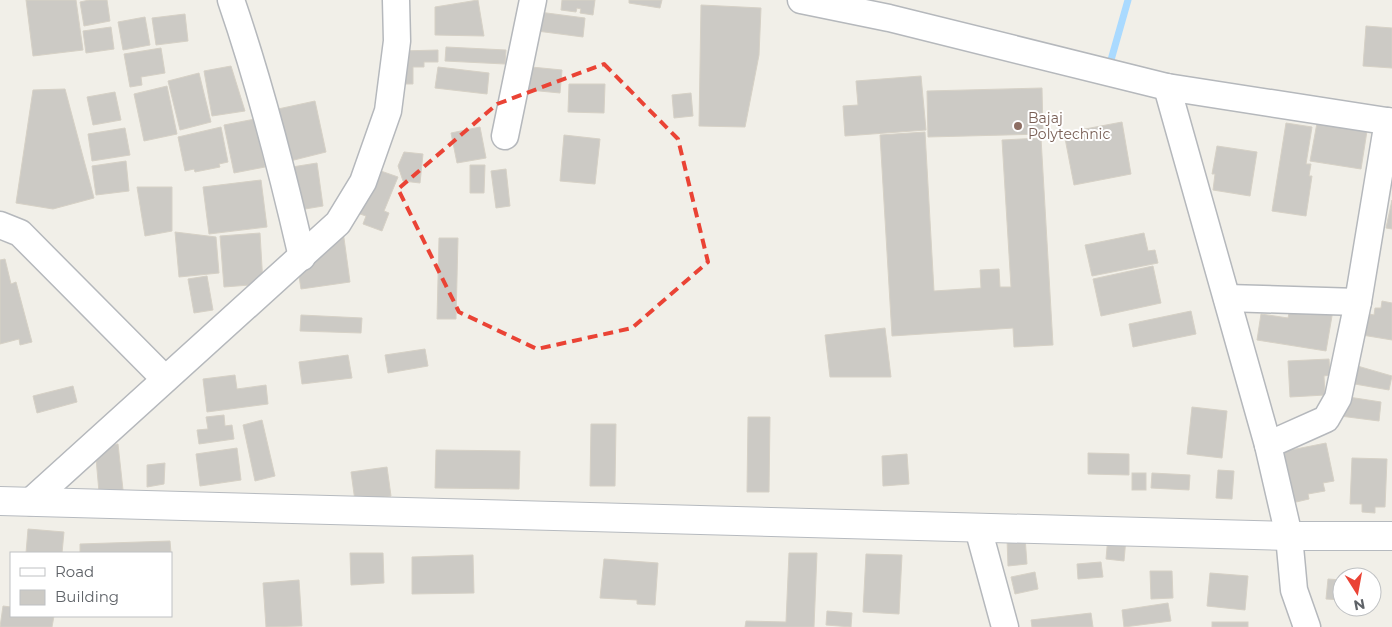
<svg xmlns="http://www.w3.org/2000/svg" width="1392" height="627" font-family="Montserrat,sans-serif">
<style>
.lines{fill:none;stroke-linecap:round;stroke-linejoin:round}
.stream{stroke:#aadaff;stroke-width:7}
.building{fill:#cccac5;stroke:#d6d1c6}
.street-casing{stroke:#b5b8bc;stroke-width:29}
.secondary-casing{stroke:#b6babf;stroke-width:30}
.street{stroke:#fff;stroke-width:26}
.secondary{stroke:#fff;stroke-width:28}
.marked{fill:none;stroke:#ea4335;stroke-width:4;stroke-dasharray:10 6;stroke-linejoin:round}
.education-dot{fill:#8d6e63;stroke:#fff;stroke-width:2}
.labels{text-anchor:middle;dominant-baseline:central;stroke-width:4;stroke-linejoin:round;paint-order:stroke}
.education-label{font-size:14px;fill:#785e54;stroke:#fff;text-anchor:start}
</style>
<rect width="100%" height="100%" fill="#f1efe8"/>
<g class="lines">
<!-- stream -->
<polyline class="stream" points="1109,67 1128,0"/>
</g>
<!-- building -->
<g class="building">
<polygon points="26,0 76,0 83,50 33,56"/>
<polygon points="89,0 107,0 110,21 84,26 80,2"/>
<polygon points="478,0 484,36 435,35 435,7"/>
<polygon points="562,0 595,0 593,15 580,13 581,9 577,8 576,12 561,10"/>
<polygon points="629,0 662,0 660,8 629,3"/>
<polygon points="701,5 761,8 759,55 745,127 699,126"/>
<polygon points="539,12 585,18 583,37 537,31"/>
<polygon points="185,14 188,41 156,45 152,18"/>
<polygon points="145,17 150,45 123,50 118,22"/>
<polygon points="1366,26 1392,28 1392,68 1363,66"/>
<polygon points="111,27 114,49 86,53 83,31"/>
<polygon points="446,47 506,50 505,64 445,61"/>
<polygon points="161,48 165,73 141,77 142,85 130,87 124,54"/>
<polygon points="438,50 438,62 424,62 424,67 413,67 413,84 401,84 401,51"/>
<polygon points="231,66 245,111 212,116 204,71"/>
<polygon points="521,66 562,70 560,93 519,89"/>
<polygon points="438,67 489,73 487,94 435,88"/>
<polygon points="199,73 211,122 180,130 168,81"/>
<polygon points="921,76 926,130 845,136 843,106 858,105 856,81"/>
<polygon points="569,84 605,84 604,113 568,112"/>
<polygon points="167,86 177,134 144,141 134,94"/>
<polygon points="1042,88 1043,134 928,137 927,91"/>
<polygon points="65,89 94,198 53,209 16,203 33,90"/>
<polygon points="115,92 121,120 93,125 87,97"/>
<polygon points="691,93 693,116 674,118 672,95"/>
<polygon points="315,101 326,152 290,161 278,109"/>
<polygon points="255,119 265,167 234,173 224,125"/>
<polygon points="1122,122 1131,174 1074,185 1064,133"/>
<polygon points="1286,123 1312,127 1306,164 1311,164 1309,176 1312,176 1306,216 1272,211"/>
<polygon points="1317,123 1367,131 1361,169 1310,161"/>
<polygon points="221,127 228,162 219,164 220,167 195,172 194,169 185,171 178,137"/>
<polygon points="480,127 486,158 457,163 451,133"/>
<polygon points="125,128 130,155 92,161 88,134"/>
<polygon points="925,132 934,291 981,288 980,270 999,269 1000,287 1011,287 1002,140 1041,138 1053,345 1014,347 1013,328 892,336 880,135"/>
<polygon points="564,135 600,139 595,184 560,181"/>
<polygon points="1217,146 1257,152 1250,196 1213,190 1215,174 1212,174"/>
<polygon points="404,152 423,154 420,183 403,181 398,166"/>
<polygon points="126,161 129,191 96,195 92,166"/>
<polygon points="317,163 323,206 299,210 292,167"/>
<polygon points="470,165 485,165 484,193 470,193"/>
<polygon points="506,169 510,206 496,208 491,171"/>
<polygon points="378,170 398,177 384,211 389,213 382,231 363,224 366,216 360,214"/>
<polygon points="261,180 267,227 209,234 203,187"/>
<polygon points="137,187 172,187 172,231 145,236"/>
<polygon points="1392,200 1392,229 1386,228"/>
<polygon points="343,231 350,282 301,289 297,263"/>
<polygon points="175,232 216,237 219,273 179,277"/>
<polygon points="260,233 263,284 224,287 220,236"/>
<polygon points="1144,233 1148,251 1155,250 1158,263 1092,276 1085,245"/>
<polygon points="439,238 458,238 456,319 437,319"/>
<polygon points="5,259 11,284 16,282 32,342 20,345 19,339 0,344 0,260"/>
<polygon points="1153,266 1161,303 1101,316 1093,279"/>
<polygon points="207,276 213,310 194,313 188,279"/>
<polygon points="1382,301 1392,303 1392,340 1362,335 1365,313 1374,315 1375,308 1381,308"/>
<polygon points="1291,304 1333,310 1326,351 1257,340 1261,314 1288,318"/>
<polygon points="1191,311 1196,334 1133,347 1129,324"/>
<polygon points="301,315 362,318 361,333 300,331"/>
<polygon points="885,328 891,377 830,377 825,335"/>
<polygon points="425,349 428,366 388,373 385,355"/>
<polygon points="348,355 352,378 302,384 299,362"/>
<polygon points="1329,359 1330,375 1324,376 1325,395 1290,397 1288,361"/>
<polygon points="1354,365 1392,376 1389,390 1349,383"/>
<polygon points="235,375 237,389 266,385 268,404 207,412 203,379"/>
<polygon points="73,386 77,402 37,413 33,396"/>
<polygon points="1342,396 1381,402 1379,421 1340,416"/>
<polygon points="1192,407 1227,411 1222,458 1187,454"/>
<polygon points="224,415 225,426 232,425 234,439 199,444 197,430 208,429 206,417"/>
<polygon points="748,417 770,417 769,492 747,492"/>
<polygon points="262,420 275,476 255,481 243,425"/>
<polygon points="591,424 616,424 615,486 590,486"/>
<polygon points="1326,443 1334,481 1323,483 1325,491 1308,494 1309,499 1292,503 1281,452"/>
<polygon points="118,444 123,490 99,492 95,447"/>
<polygon points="237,448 241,480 200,486 196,454"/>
<polygon points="436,450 520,451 519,489 435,488"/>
<polygon points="1088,453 1129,454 1129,475 1088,474"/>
<polygon points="907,454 909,484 883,486 882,456"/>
<polygon points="1352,458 1387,459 1385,507 1375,507 1375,513 1362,512 1362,504 1350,504"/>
<polygon points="165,463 164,484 147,487 147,465"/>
<polygon points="387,467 391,496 355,501 351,472"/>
<polygon points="1218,470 1234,471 1232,499 1216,498"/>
<rect x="1132" y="473" width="14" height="17"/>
<polygon points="1152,473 1190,475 1189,490 1151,488"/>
<polygon points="28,529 64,532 62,553 26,553"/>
<polygon points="1108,536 1126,538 1124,561 1106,559"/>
<polygon points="1025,537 1027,564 1008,566 1007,539"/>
<polygon points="170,541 171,553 80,553 80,544"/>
<polygon points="350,553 383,553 384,583 351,585"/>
<polygon points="789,553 817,553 814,627 745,627 746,621 786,622"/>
<polygon points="866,554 902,555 899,614 863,612"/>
<polygon points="473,555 474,593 412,594 412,557"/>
<polygon points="604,559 658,563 655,605 637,604 637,600 600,598"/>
<polygon points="1101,562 1103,577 1078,579 1077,564"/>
<polygon points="1150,571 1172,571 1173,598 1151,599"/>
<polygon points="1035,572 1038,589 1015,594 1011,577"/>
<polygon points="1210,573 1248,576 1245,610 1207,606"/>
<polygon points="1328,579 1342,580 1342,600 1326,599"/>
<polygon points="299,580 302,626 266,627 263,583"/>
<polygon points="1168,603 1171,621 1124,627 1122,610"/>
<polygon points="3,606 11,607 11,616 54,616 52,627 0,627"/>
<polygon points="827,611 852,613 851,627 826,625"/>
<polygon points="1091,613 1093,627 1032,627 1031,620"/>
<rect x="1212" y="622" width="36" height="5"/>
</g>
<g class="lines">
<!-- street casing -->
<g class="street-casing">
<g id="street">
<path d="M231 0C260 84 282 170 302 257"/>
<polyline points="801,0 889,18 1167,87 1392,122"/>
<polyline points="1167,87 1268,445 1289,536 1294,590 1307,627"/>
<polyline points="505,136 533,0"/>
<polyline points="0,225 20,233 165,379"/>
<polyline points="1227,298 1358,302"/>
<polyline points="1268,445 1326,419 1338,398 1358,302 1388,121"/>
<polyline points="30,502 338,223 363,182 388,111 397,41 396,0"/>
<polyline points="978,528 1005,627"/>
</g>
</g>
<!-- secondary casing -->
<g class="secondary-casing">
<polyline id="secondary" points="0,501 1289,536 1392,536"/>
</g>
<!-- street -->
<use href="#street" class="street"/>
<!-- secondary -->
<use href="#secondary" class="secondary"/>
</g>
<!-- marked area -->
<path class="marked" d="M604 64 678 139 708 262 632 328 537 349 459 312 398 189 497 104Z"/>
<!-- markers -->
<circle class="education-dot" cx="1018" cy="126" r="5"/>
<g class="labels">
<!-- education labels -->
<g class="education-label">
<text x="1028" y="118">Bajaj<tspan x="1028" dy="16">Polytechnic</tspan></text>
</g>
</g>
<!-- legend -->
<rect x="10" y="552" width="162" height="65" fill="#ffffff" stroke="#bfc1c3"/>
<rect x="20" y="568" width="25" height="8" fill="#ffffff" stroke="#bfc1c3"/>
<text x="55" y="577" font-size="15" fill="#5f6368">Road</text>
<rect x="20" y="590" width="25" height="15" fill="#cccac5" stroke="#bfc1c3"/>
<text x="55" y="602" font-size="15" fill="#5f6368">Building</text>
<!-- north arrow -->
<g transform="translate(1357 592) rotate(169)"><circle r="24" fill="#ffffff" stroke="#bfc1c3"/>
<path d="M0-4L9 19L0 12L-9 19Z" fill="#ea4335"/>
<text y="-8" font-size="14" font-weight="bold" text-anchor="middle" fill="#5f6368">N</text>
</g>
</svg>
